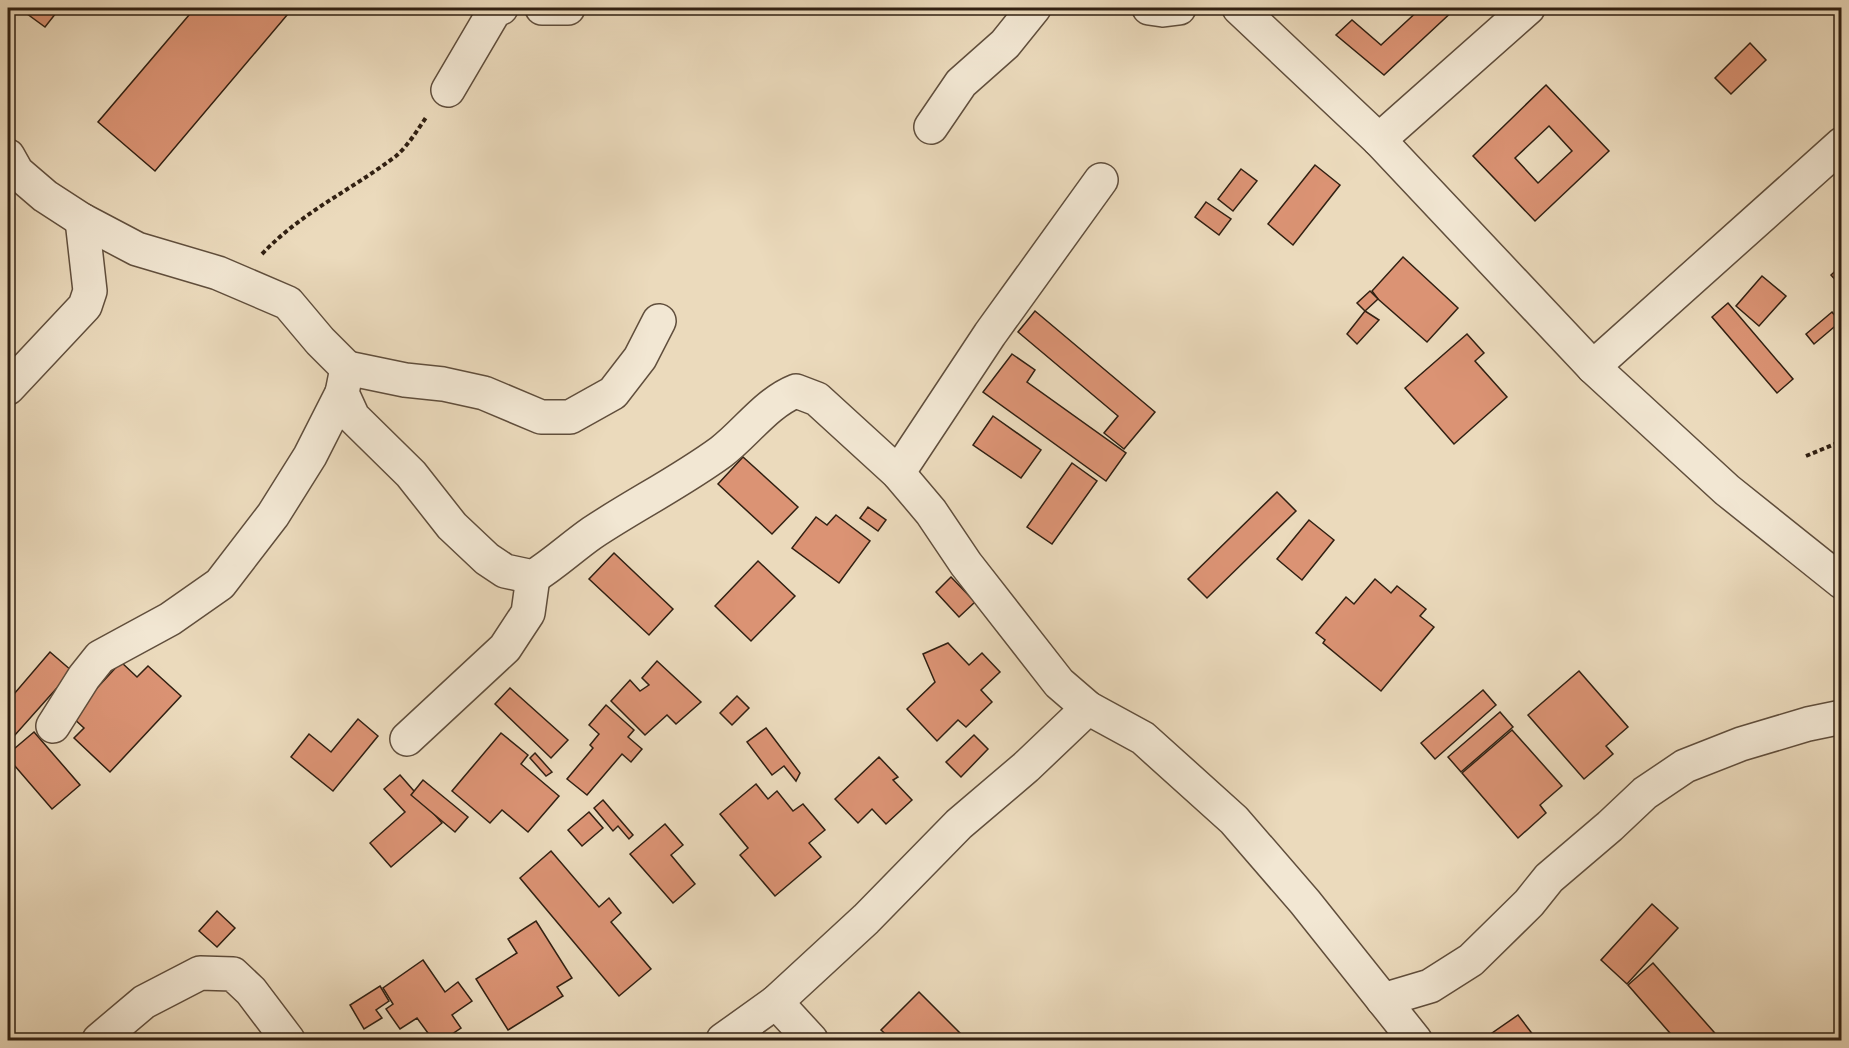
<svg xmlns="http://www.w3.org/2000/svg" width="1849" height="1048" font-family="'Libre Bodoni',serif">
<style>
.building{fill:#db9374;stroke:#312012;stroke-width:1.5;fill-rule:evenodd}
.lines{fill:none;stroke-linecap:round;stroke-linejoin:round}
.minor-casing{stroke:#604e3c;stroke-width:36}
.path{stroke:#312012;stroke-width:4;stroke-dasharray:4.5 3;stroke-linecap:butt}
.minor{stroke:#f2e7d3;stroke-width:33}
</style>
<rect width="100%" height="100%" fill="#ebdabc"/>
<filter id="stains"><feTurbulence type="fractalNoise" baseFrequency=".00333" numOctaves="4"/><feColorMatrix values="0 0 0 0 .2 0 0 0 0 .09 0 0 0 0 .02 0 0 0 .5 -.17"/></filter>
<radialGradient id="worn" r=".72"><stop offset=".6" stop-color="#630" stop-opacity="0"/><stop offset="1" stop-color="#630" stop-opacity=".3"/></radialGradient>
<!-- building -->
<g class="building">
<polygon points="19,8 60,8 45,27"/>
<polygon points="195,8 293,8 155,171 98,122"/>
<polygon points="1323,8 1336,8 1330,14"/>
<polygon points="1421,8 1456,8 1384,75 1336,35 1352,20 1381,45"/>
<polygon points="1750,43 1766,60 1731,94 1715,78"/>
<path d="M1546 85 1609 151 1535 221 1473 156ZM1549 126 1572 151 1538 183 1515 158Z"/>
<polygon points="1315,165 1340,185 1293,245 1268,224"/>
<polygon points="1241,169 1257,181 1233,211 1218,199"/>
<polygon points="1206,202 1231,219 1219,235 1195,217"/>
<polygon points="1403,257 1458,308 1427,342 1378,299 1372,291"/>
<polygon points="1842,265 1842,287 1831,275"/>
<polygon points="1762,276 1786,296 1759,326 1736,306"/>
<polygon points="1370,291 1378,299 1365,311 1357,303"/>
<polygon points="1728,303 1793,379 1777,393 1712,317"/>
<polygon points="1035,311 1155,412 1124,449 1104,433 1118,416 1018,332"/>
<polygon points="1365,311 1379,320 1357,344 1347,334"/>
<polygon points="1832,312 1840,322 1814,344 1806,334"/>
<polygon points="1467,334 1484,353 1475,361 1507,397 1454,444 1405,388"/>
<polygon points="1012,354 1035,370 1027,382 1126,453 1106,481 983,392"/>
<polygon points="993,416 1041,450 1021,478 973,445"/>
<polygon points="743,457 798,507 772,534 718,484"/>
<polygon points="1072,463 1097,481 1052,544 1027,527"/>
<polygon points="1277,492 1296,511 1207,598 1188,579"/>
<polygon points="868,507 886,520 878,531 860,518"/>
<polygon points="836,515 870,541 839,583 792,548 816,517 827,525"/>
<polygon points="1309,520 1334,540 1302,580 1277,559"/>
<polygon points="614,553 673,609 649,635 589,579"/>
<polygon points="758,561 795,596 751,641 715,606"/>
<polygon points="951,577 975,602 959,617 936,592"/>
<polygon points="1375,579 1391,593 1397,586 1426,609 1420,616 1434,627 1381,691 1323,643 1325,640 1316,633 1346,597 1354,604"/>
<polygon points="948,643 969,665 982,653 1000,672 981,690 992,702 966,727 958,720 937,741 907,709 935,682 923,654"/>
<polygon points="50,652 72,671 15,735 8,728 8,701"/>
<polygon points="657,661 701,702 676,724 667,715 645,735 611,701 630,680 640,691 649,685 642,678"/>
<polygon points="121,662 137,677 148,666 181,696 110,772 74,738 84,728 71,716"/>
<polygon points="1579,671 1628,727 1606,746 1613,754 1584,779 1528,715"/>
<polygon points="510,688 568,740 551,758 495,704"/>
<polygon points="1483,690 1496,705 1435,759 1421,743"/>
<polygon points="737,696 749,708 732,725 720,713"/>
<polygon points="606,705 634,730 628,737 642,749 631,762 622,754 587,795 567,779 593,748 590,745 599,734 589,725"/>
<polygon points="1500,712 1513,727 1461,772 1448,757"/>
<polygon points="358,719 378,736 333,791 291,757 309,734 331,752"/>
<polygon points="766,728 800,773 796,781 784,766 772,775 747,742"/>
<polygon points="1512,730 1562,786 1540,805 1546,813 1518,838 1462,773"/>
<polygon points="34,732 80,785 52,809 8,758 8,754"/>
<polygon points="501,733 528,755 521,764 559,796 528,832 502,810 490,823 452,791"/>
<polygon points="974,735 988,749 961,777 946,762"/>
<polygon points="535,753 552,772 546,776 530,758"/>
<polygon points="879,757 898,777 893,780 912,800 886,824 872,809 858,823 835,799"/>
<polygon points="400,775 442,823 391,867 370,843 405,812 384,789"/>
<polygon points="423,780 468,817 455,832 411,795"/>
<polygon points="756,784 768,799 777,791 793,811 803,804 825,830 809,843 821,857 775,896 740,855 748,848 720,814"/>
<polygon points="603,800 633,835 629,839 618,826 613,831 594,808"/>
<polygon points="589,812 603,828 582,846 568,830"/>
<polygon points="665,824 683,845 671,855 695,884 673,903 630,854"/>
<polygon points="551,851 599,907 609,898 621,913 611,922 651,969 619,996 520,878"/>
<polygon points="1652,904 1678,928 1627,984 1601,960"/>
<polygon points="217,911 235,928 217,947 199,931"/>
<polygon points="536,921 572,978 557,987 563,996 508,1030 476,979 517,953 508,939"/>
<polygon points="423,960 445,992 458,982 472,1001 452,1015 461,1028 443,1040 433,1040 417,1018 400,1029 386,1009 393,1004 383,988"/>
<polygon points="1653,963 1721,1040 1676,1040 1628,985"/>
<polygon points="380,986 389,1001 376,1010 382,1018 364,1029 350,1005"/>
<polygon points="919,992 967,1040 892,1040 881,1030"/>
<polygon points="1518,1015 1537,1040 1482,1040"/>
</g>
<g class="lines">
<!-- minor casing -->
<g class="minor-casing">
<g id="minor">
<polyline points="542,8 568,8"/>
<polyline points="1149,8 1163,10 1179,8"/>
<polyline points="1239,8 1379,140 1593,367 1727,490 1842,582"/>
<polyline points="448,90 495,10 501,8"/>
<polyline points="931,127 961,83 1005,44 1034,8"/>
<polyline points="1379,140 1528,8"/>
<path d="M8 156 17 172 45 196 82 220 137 249 218 273 288 303 320 341 347 368 342 393 353 417 411 474 452 526 487 559 505 571 533 577C554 564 572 547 592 533 634 505 680 482 721 452 746 433 766 403 796 391L817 399 898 473 931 512 966 564 1059 683 1088 708 1143 738 1234 820 1305 902 1415 1040"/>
<polyline points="1593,367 1842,144"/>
<polyline points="347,368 405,380 443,384 484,393 541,417 570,417 613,393 640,358 659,321"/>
<polyline points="8,388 85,306 90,291 82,220"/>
<polyline points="898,473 990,334 1101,180"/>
<polyline points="53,726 84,677 100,657 170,619 220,584 273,515 310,456 342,393"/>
<polyline points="407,739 505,648 528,613 533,577"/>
<polyline points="1383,1000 1430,986 1471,960 1529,903 1549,878 1610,826 1645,793 1685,766 1741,744 1808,724 1842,717"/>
<polyline points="776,1002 811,1040"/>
<polyline points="99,1040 144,1002 200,973 233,974 251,991 288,1040"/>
<polyline points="723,1040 776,1002 866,919 959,824 1026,767 1088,708"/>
</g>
</g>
<!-- path -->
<g class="path">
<path d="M262 254C303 211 350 191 396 156 408 146 418 129 427 116"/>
<polyline points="1806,456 1842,441"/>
</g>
<!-- minor -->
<use href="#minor" class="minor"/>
</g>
<!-- margin -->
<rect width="1849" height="1048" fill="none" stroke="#ebdabc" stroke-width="30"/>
<rect x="9" y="9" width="1831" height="1030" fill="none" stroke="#312012" stroke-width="3"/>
<rect x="15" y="15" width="1819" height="1018" fill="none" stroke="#312012" stroke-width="1.5"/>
<rect width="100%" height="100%" filter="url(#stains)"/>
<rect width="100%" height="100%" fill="url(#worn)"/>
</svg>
